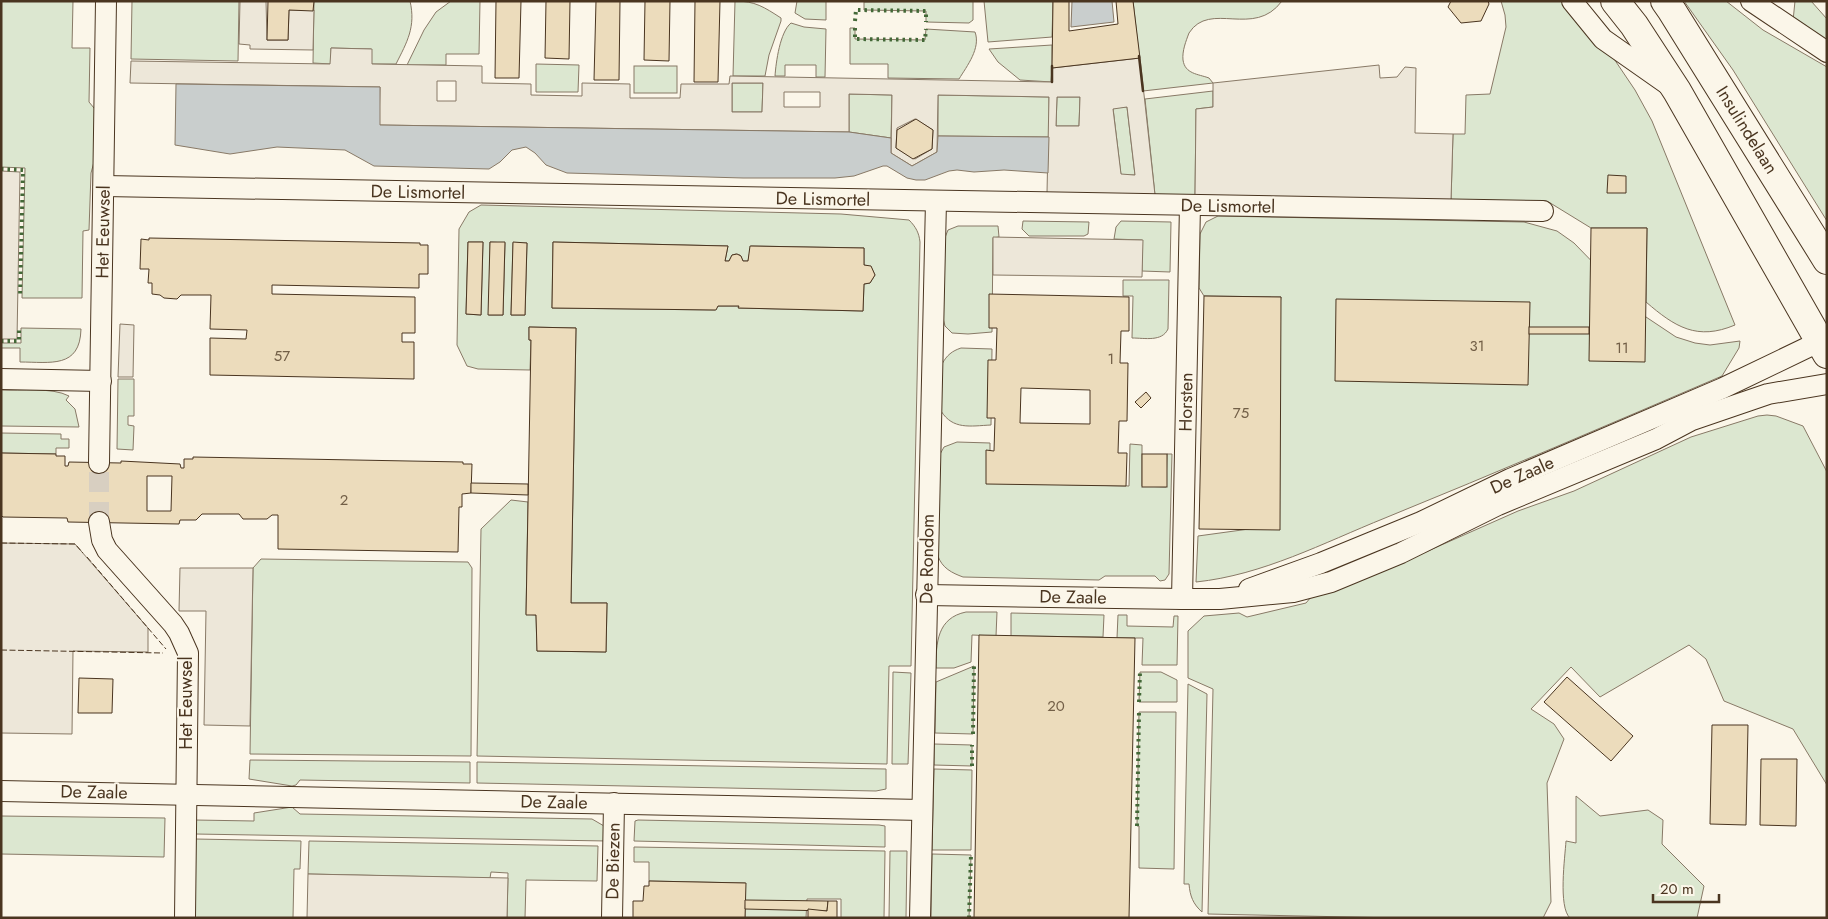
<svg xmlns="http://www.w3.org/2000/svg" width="1828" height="919" font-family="Jost,sans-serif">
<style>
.green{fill:#dce7d0;stroke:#887966;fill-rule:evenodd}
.parking{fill:#ede7d9;stroke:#887966;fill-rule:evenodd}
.water{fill:#c9cecd;stroke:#887966}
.building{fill:#ecdcbc;stroke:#4a3520;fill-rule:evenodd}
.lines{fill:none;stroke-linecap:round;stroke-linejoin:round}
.street-tunnel{stroke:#d8cfc1;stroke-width:20;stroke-dasharray:20 10;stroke-linecap:butt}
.street-casing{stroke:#4a3520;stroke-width:22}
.primary-casing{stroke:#4a3520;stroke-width:30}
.street{stroke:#fbf6e9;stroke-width:20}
.primary{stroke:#fbf6e9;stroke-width:28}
.hedge{stroke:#436837;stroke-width:4;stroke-dasharray:2.5 4;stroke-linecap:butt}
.fence{stroke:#4a3520;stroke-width:1;stroke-dasharray:6 2.5;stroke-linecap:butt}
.wall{stroke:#4a3520;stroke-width:2.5}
.labels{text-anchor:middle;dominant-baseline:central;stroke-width:4;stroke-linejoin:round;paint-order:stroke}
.number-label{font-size:15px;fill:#725f47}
.street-label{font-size:18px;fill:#4a3520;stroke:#fbf6e9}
</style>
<rect width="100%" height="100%" fill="#fbf6e9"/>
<!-- green -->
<g class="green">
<polygon points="1,1 73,1 72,48 90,48 89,102 99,114 97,151 91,173 89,230 83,231 82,298 22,298 25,168 1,167"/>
<polygon points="132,1 239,1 238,61 131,59"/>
<path d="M314 1H410C416 27 407 42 396 64H371V49L331 48V64L313 63Z"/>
<polygon points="451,1 480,1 479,54 446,54 446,65 407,65 424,30 436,12"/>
<path d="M735 1C755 1 764 7 781 18V21L769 55 765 76H733Z"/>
<polygon points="797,1 826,1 826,20 805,19 795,13"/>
<polygon points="973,1 973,20 969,23 926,22 926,11 864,10 864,2"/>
<polygon points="984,1 1053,1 1052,37 988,42"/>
<path d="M1133 1H1282C1254 39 1210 0 1189 33 1186 41 1182 51 1183 60 1185 74 1198 74 1209 78L1213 83 1143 91Z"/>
<path d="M1501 1H1575L1635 90 1652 121 1735 325C1697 341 1675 327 1646 302L1647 228H1591L1547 201 1451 200 1453 134H1465L1466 95 1490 94 1506 27 1505 15Z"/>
<polygon points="1684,1 1726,1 1763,30 1827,67 1827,221 1733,70"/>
<polygon points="1795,1 1811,1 1827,19 1827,41 1793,21"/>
<path d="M791 23 804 27 826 29 825 77H816V65H785V76H775C776 62 780 32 791 23Z"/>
<path d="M850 28H855V39L925 40 926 29 975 32C981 48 967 66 959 79L888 78V64H850Z"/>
<polygon points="1052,45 1052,82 1020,80 998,62 989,49"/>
<polygon points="536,64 579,65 578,92 536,92"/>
<rect x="634" y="66" width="43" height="27"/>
<polygon points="732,83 763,83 762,112 732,112"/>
<polygon points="1213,91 1213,107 1196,109 1195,196 1155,195 1145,99"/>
<polygon points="849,94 892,95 891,138 849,132"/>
<polygon points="938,95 1049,97 1049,137 938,136"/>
<polygon points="1057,97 1080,97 1079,126 1056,126"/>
<polygon points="1127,107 1135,175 1121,175 1113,108"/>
<path d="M481 205 841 214 909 220C916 227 919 233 920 242L911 666H889L887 764 477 756 481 529 511 500 528 502 526 614 536 615 537 651 606 652 607 603H571L576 328 529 327V340H531L530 370 478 369 467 366 457 345 459 229 469 212ZM468 242H483L481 315 466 314ZM490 242 505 243 503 315H489ZM553 242 728 246 725 261H729L732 255 736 254 740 255 743 261H748L751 246 864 248V265L871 267 875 275 870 283 864 284 863 311 739 308V306H718L715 310 552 308ZM513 243H527L525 315H511Z"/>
<path d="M1218 216 1524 222 1557 231 1574 243 1646 317 1676 337 1695 343 1710 345 1740 341 1739 348 1722 376C1610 424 1498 472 1385 518 1323 543 1263 575 1196 582L1198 536 1249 529 1281 297 1204 296 1199 288 1200 234 1206 222Z"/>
<polygon points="1023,221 1089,222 1088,234 1084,236 1029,236 1022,229"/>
<polygon points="1121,221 1171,222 1170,272 1142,271 1142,240 1114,239 1116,227"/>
<polygon points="958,226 998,226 999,237 993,238 992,332 968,334 952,333 945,326 942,314 944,240 948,230"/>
<path d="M1123 280H1169L1168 329C1162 342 1145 338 1132 338L1133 296H1123Z"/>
<path d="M21 328 81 329C80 369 50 362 20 362V348H1V343H21Z"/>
<path d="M961 348 992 349 991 425C970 426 953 430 941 411L942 364C947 355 952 351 961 348Z"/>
<polygon points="118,379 134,379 134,416 128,416 128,425 134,426 133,450 117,449"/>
<path d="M1 390C21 391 52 387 69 396L66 400 75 409 79 427 1 426Z"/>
<polygon points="1767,415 1776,416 1803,426 1827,472 1827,785 1793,729 1724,701 1706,659 1689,645 1600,697 1571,667 1531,709 1554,724 1564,739 1547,783 1551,902 1543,918 1397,918 1208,914 1213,689 1188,678 1188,631 1204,616 1239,613 1247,617 1306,603 1311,597 1403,562 1518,511 1574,491 1691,437 1758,416"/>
<polygon points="1,433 61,434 61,439 69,439 69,448 56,448 56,454 1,453"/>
<path d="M957 442 990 443V483L1129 486 1130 444 1142 445V486L1166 487 1167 454H1172L1169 574 1165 580 1160 581 1155 576H1105L1099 580 963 577C952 573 942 568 938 556L939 456 944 447Z"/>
<polygon points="261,559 468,562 472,568 471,756 250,754 253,568"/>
<path d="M966 612H997L996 636 972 635 971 662 954 668H936C936 643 937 618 966 612Z"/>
<polygon points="1011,613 1104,615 1103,637 1011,636"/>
<polygon points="1118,615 1127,615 1127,626 1173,627 1174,616 1178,616 1177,665 1142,665 1143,638 1117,638"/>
<polygon points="974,666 973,734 935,733 936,682"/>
<polygon points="893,672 911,673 908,764 892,764"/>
<polygon points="1140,672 1161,672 1177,680 1177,702 1139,702"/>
<path d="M1188 684 1207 694 1202 912C1193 904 1190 896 1189 884H1184Z"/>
<polygon points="1139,712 1176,712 1174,869 1139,868 1139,826 1137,826"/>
<polygon points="934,744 972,745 972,766 934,765"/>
<polygon points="250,760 470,762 470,783 300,780 296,785 292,786 249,779"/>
<polygon points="477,762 886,769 886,789 876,791 477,783"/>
<polygon points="934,769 972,770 971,850 932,850"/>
<path d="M1576 796 1600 816 1648 810 1663 820 1662 844 1704 886 1697 918H1570C1558 907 1565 857 1566 841L1576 843Z"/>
<polygon points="292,807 300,814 592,819 604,826 607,841 195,834 195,820 254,821 254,813"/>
<polygon points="1,816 165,818 164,857 1,854"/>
<polygon points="638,820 879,825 885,826 885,847 634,841 635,821"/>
<polygon points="195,839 301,841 300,869 294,869 293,918 194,918"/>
<polygon points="309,841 598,846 597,881 526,880 525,918 507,918 508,873 491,872 490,878 308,874"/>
<polygon points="634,847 885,851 884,918 841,918 841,899 807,899 806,918 745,918 745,883 649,881 649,862 634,862"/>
<polygon points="890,851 907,851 906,918 889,918"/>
<polygon points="932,854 971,855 969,918 931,918"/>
</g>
<!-- parking -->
<g class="parking">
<polygon points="240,1 266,1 267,40 288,40 289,10 314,10 313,50 250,49 250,45 239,44"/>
<path d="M331 48 372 49V64L482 66V83L531 84V95L582 96V83L630 84V98H680L681 84H729L730 76 1051 82 1052 68 1140 58 1155 195 1047 193 1049 97 938 95 937 152 912 166 891 153 892 95 849 94V132L379 125 380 87 130 83 131 61 330 64ZM437 81H456V101H437ZM732 83H763L762 112H732ZM784 92H820V107H784ZM1057 97H1080L1079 126H1056ZM1127 107 1135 175H1134L1121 174 1113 109ZM915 119 933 130 932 149 915 159 896 148 897 128Z"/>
<polygon points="1379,65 1380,78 1397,77 1405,67 1416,68 1415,133 1453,134 1451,200 1195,196 1196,109 1213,107 1213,83"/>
<polygon points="1,171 20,172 17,339 1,339"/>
<polygon points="993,237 1143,240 1142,277 993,275"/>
<polygon points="120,324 134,325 133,377 118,377"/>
<polygon points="1,543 75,544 148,628 148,652 73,651 72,734 1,733"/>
<polygon points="180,568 253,568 250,726 204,725 206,611 179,611"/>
<polygon points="308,874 508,878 507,918 307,918"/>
</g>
<!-- water -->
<g class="water">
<polygon points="1072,1 1112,1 1114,22 1071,27"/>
<polygon points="176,84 380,87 380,125 849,132 891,138 891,153 912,166 937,152 938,136 1049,137 1048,173 1004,170 974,172 957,170 949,171 925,180 916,180 907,178 887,166 883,166 854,176 835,178 743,178 567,173 546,165 535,153 526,147 512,150 500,162 489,169 374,166 345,150 277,147 230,154 175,145"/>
</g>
<!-- building -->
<g class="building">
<polygon points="268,1 314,1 313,11 289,10 288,40 267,40"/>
<polygon points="496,1 521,1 519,78 495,78"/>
<polygon points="546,1 570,1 569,59 545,58"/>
<polygon points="596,1 620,1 619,80 594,80"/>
<polygon points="645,1 670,1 669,61 644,60"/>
<polygon points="695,1 720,1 718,82 694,82"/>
<polygon points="1053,1 1069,1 1069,31 1118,24 1116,1 1133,1 1140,58 1052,68"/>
<polygon points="1451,1 1488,1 1489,4 1481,21 1461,23 1448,7"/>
<polygon points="916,119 933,130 932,149 913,159 896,148 897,130"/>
<polygon points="1608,175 1626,176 1626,193 1607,193"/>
<polygon points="1591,228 1647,228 1645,362 1589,361"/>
<polygon points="149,238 420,243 420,245 428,245 428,274 419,274 419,288 272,285 272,294 415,297 415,333 402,333 402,342 414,342 414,379 210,375 210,338 246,339 247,330 210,329 211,295 181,295 177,299 164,298 160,295 152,294 152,283 148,283 149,269 140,269 141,239 149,240"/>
<polygon points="468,242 483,242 481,315 466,314"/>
<polygon points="490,242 505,242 503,315 488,315"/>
<polygon points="513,242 527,243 525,315 511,315"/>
<polygon points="553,242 728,246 725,261 729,261 732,255 737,254 741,256 743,261 748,261 750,246 864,248 864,265 871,266 875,275 870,283 864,284 863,311 738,308 739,306 718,306 716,310 552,308"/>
<path d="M989 294 1129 297V331H1121L1120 363H1128L1127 421H1119L1118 453H1127L1126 486 986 484V450L994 451 995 418H987L988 360H996L997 328H989ZM1021 388 1090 390V424L1020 423Z"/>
<polygon points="1204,296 1281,297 1280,530 1199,529"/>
<polygon points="1336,299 1530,302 1528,385 1335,381"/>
<polygon points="529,327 576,328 571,603 607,603 606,652 537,651 536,615 526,615 531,340 529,340"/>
<rect x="1529" y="327" width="60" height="7"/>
<polygon points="1146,392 1151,398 1141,408 1135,402"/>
<path d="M1 453 56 454V456H65V466H68L69 462 121 463V461L180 464 181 468H184V459H193V457L463 462V464H472L471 493 462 494V507H459L458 552 278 549V515H272L267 519H243L239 514H202L196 520H180L179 524 68 522 67 518 3 517 1 515ZM147 476H172L171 511H147Z"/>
<rect x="1142" y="454" width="25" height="33"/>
<polygon points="471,483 528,484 528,495 471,493"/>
<polygon points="979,635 1135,638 1129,918 974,918"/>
<polygon points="1567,677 1633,736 1611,761 1544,702"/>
<polygon points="79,678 113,679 112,713 78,713"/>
<polygon points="1712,725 1748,725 1746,825 1710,824"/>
<polygon points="1761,759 1797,759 1796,826 1760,825"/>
<polygon points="649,881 746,883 745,918 633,918 633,901 643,901 644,886 649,886"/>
<polygon points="745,900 828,901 827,911 745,909"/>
<polygon points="828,901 837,901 837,918 808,918 808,909 827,911"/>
</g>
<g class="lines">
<!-- street-tunnel -->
<polyline class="street-tunnel" points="99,522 99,463"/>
<!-- street casing -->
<g class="street-casing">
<g id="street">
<polyline points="1572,1 1603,39 1670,86"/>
<polyline points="1751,1 1827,52"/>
<polyline points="104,186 1543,211"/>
<polyline points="1,379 101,381"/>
<polyline points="99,463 106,1"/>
<polyline points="99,522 102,540 107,550 173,624 179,633 188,653 185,918"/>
<polyline points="1249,589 1321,563 1421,522 1510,479 1723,388 1827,338"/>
<polyline points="926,595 1182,599 1220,599 1293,592 1331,582 1401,553 1498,505 1656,439 1692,420 1768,394 1827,384"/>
<polyline points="1182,599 1190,205"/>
<polyline points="1,791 922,810"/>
<polyline points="612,918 614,803"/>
<polyline points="920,918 936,201"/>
</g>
</g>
<!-- primary casing -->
<g class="primary-casing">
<g id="primary">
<polyline points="1615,1 1634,25 1677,91 1827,354"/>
<polyline points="1665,1 1672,11 1827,260"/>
</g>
</g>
<!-- street -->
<use href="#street" class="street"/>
<!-- primary -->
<use href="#primary" class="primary"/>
<!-- hedge -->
<g class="hedge">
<polyline points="855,21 856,10 926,11 926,22"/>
<polyline points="855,28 855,39 925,40 926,29"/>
<polyline points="1,169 23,170 20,297"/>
<polyline points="1,341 19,341 19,327"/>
<polyline points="1139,702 1140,672"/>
<polyline points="973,734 974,666"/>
<polyline points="972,766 972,745"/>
<polyline points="1137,826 1139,712"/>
<polyline points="969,918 971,855"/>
</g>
<!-- fence -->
<g class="fence">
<polyline points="1,543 75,544 83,553"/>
<polyline points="87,557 166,649"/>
<polyline points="1,650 163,653"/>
</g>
<!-- wall -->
<g class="wall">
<polyline points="1139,56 1143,91"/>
<polyline points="1052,82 1052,66"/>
</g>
</g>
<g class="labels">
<!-- number labels -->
<g class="number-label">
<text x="1477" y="346">31</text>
<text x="1622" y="348">11</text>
<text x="282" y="356">57</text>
<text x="1111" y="359">1</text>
<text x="1241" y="413">75</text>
<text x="344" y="500">2</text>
<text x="1056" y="706">20</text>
</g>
<!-- street labels -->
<g class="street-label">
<text transform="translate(1747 130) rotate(58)">Insulindelaan</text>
<text transform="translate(418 192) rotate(1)">De Lismortel</text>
<text transform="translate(823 199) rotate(1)">De Lismortel</text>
<text transform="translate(1228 206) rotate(1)">De Lismortel</text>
<text transform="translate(103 232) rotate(-89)">Het Eeuwsel</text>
<text transform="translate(1186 402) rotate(-89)">Horsten</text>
<text transform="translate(1522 475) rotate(-24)">De Zaale</text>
<text transform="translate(927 559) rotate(-89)">De Rondom</text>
<text transform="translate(1073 597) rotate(1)">De Zaale</text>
<text transform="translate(186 703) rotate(-90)">Het Eeuwsel</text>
<text transform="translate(94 792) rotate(1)">De Zaale</text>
<text transform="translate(554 802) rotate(1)">De Zaale</text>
<text transform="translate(613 861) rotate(-89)">De Biezen</text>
</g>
</g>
<!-- border -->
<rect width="1828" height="919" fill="none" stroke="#4a3520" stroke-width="5"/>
<!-- scale -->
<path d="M1653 894v8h66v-8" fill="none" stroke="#4a3520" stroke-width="2.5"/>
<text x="1660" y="894" font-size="15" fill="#4a3520" stroke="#fbf6e9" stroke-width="4" paint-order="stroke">20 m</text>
</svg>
